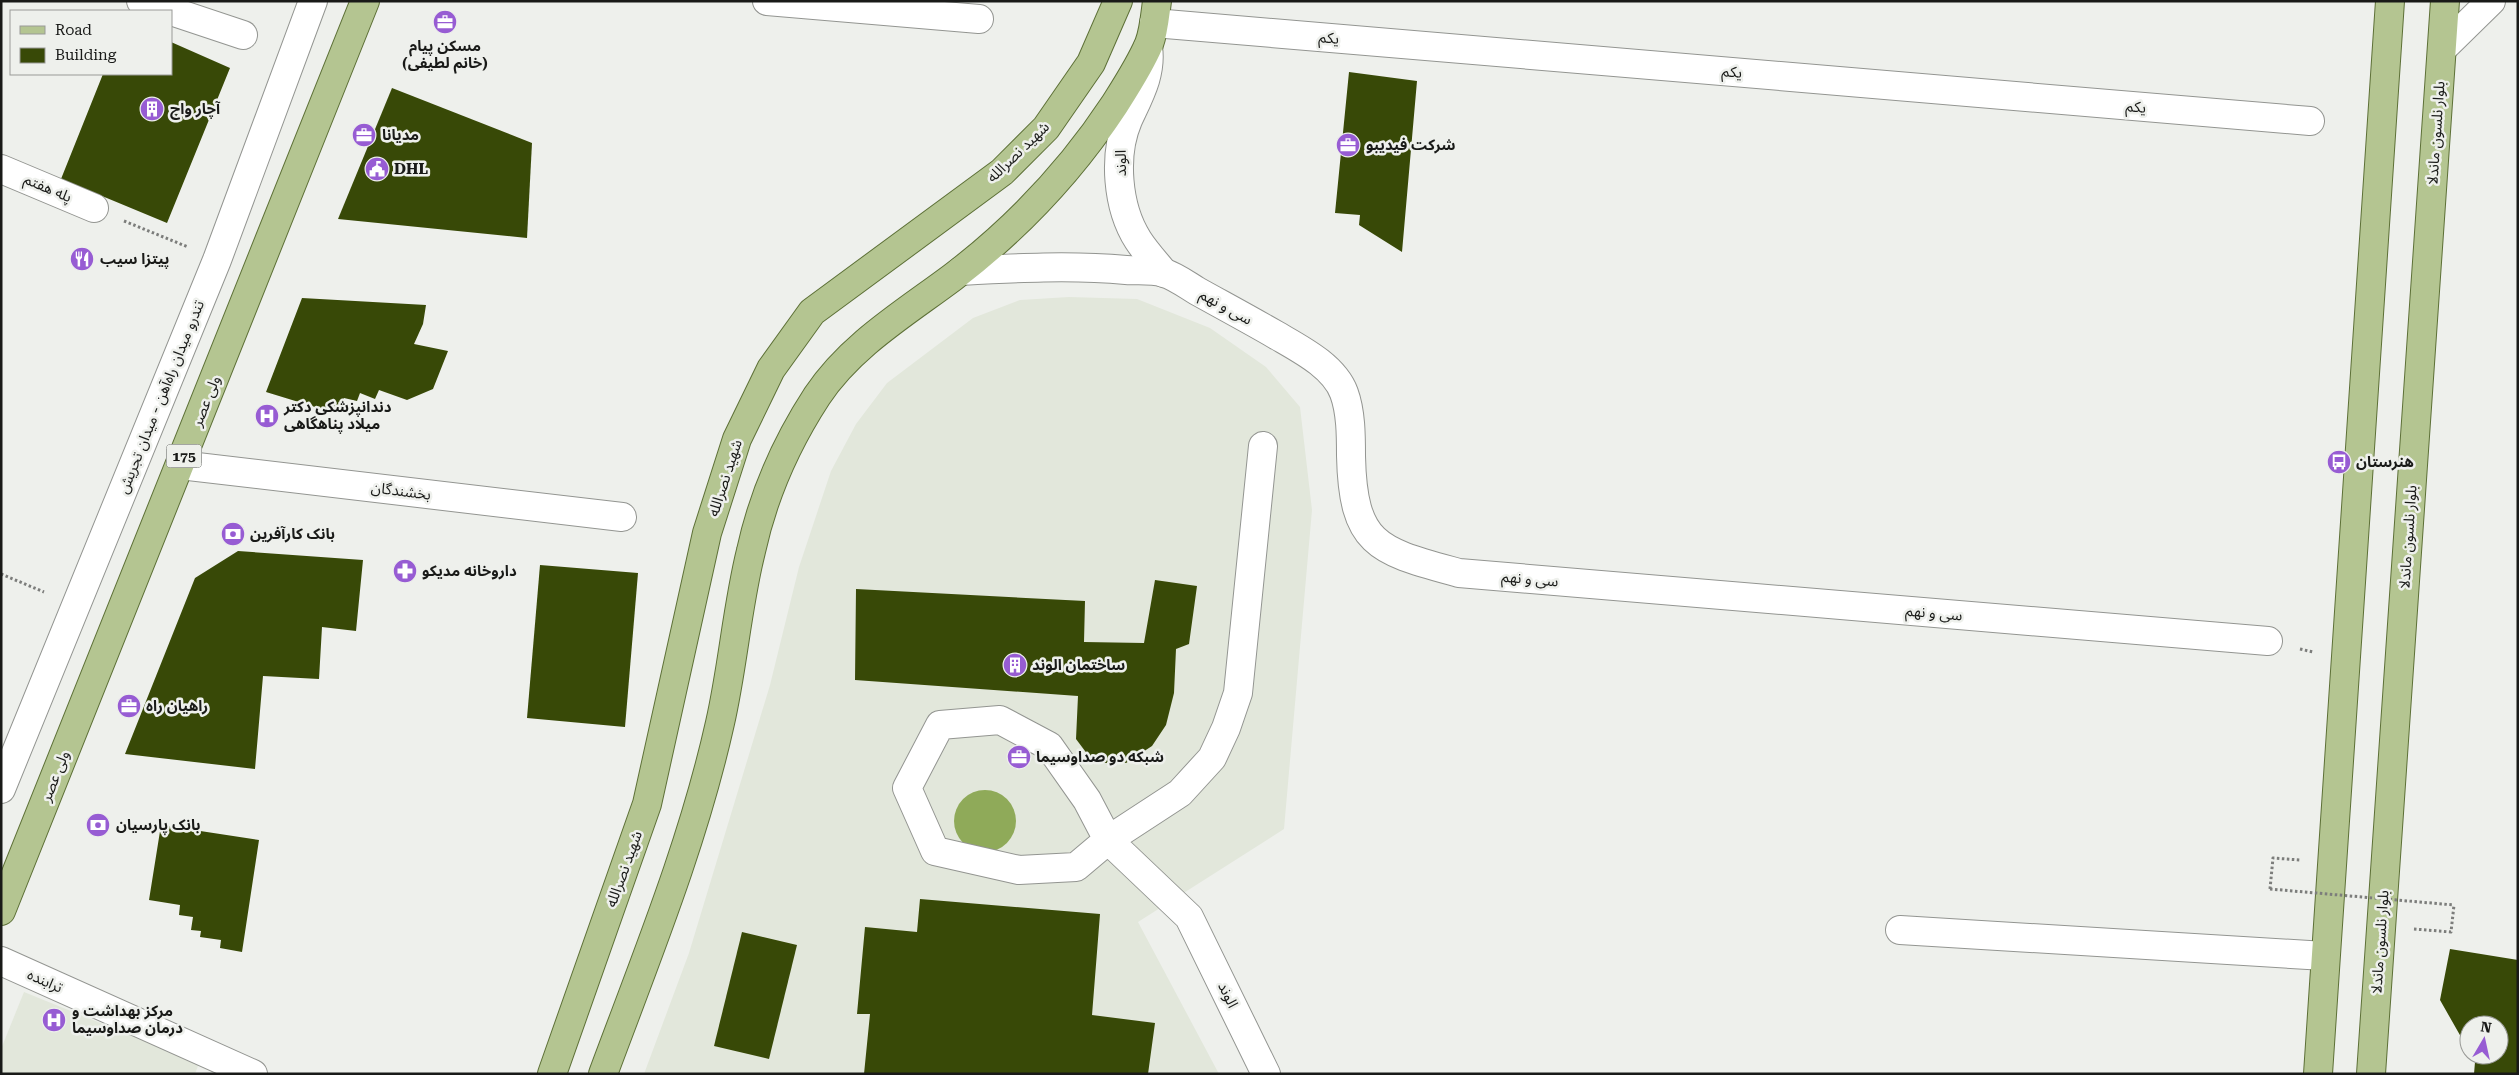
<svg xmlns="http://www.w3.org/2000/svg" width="2519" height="1075" font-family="'Roboto Serif','Noto Sans Arabic',serif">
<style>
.built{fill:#e2e7db}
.water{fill:#8faa59}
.building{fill:#384907}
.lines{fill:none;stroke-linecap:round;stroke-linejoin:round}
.minor-casing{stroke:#939591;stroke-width:30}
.major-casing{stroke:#5d7037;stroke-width:30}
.path{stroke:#7c7d7b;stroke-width:3;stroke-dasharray:2.5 2.5;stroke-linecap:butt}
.minor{stroke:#fff;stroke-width:28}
.major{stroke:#b4c591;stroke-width:28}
.path-bridge{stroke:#7c7d7b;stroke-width:3;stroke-dasharray:2.5 2.5;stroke-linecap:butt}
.labels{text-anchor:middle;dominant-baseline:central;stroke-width:5;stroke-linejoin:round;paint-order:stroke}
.shield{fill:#eef0ec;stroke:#595a58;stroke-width:1}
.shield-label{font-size:14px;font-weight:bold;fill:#191a18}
.street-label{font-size:15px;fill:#191a18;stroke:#eef0ec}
.poi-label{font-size:15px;font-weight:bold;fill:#191a18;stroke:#eef0ec;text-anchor:start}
</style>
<rect width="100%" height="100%" fill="#eef0ec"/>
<!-- built -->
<g class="built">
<polygon points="1069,297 1137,299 1210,328 1266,367 1300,407 1312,510 1284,829 1138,922 1219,1074 644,1074 689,953 770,685 799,567 831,471 856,424 887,383 973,318 1020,300"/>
<polygon points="24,992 199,1063 195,1074 1,1074 1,1049"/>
</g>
<!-- water -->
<circle class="water" cx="985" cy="821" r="31"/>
<!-- building -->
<g class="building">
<polygon points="171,42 230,68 167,223 61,179 103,74 171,74"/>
<polygon points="1349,72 1417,81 1402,252 1359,225 1360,215 1335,213"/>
<polygon points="392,88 532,143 527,238 338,219"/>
<polygon points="302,298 426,305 423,324 414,344 448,351 433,389 407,400 379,390 375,399 360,393 357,401 344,398 340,408 330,405 328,411 266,392"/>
<polygon points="238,551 363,560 356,631 322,627 319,679 263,676 255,769 125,754 195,578"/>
<polygon points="540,565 638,573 625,727 527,718"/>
<polygon points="1155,580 1197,586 1189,644 1176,649 1174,693 1166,725 1152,746 1126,763 1094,763 1076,739 1078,696 855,680 856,589 1085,601 1084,642 1144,643"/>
<polygon points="161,825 259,840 242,952 220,948 221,940 200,937 201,931 191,930 193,917 179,915 180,905 149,900"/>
<polygon points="920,899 1100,914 1092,1015 1155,1023 1148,1074 864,1074 870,1014 857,1014 865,927 917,932"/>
<polygon points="742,932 797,945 769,1059 714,1046"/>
<polygon points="2450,949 2518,960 2518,1074 2474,1074 2475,1062 2471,1055 2499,1055 2499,1025 2469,1025 2469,1051 2440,1000"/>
</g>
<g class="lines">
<!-- minor casing -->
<g class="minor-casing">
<g id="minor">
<polyline points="141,1 243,35"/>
<polyline points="767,1 979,19"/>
<polyline points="1154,23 2310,121"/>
<path d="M1148 47C1152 74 1139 96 1128 120 1113 155 1117 207 1138 240 1145 251 1155 262 1164 273"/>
<polyline points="2442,49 2491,1"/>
<polyline points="1,169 94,208"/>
<path d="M961 271C1016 268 1071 265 1126 270 1138 271 1153 269 1164 273 1175 276 1187 285 1197 291 1224 306 1250 320 1276 335 1300 349 1334 366 1344 393 1351 412 1351 436 1351 456 1353 547 1379 551 1459 573L2268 641"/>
<polyline points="1263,446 1238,693 1226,728 1212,758 1180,793 1108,840 1076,867 1019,870 935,851 907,788 940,725 1000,720 1049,746 1087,800 1108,840 1189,917 1266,1074"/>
<polyline points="180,465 622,517"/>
<polyline points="1,789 217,260 313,1"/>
<polyline points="1900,930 2325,956"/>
<polyline points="1,961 253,1074"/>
</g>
</g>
<!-- major casing -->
<g class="major-casing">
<g id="major">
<polyline points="1,911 365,1"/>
<polyline points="552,1074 647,804 707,533 737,439 771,369 812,312 1002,172 1046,128 1091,63 1118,1"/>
<path d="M603 1074C646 958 693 844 720 723 733 666 737 607 751 551 763 496 787 442 817 396 851 345 905 313 953 277 1017 228 1071 171 1115 104 1127 85 1140 65 1149 44 1154 31 1155 16 1157 1"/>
<polyline points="2318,1074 2390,1"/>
<polyline points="2371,1074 2445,1"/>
</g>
</g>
<!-- path -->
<g class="path">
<polyline points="124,221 188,247"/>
<polyline points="1,574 44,592"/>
<polyline points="2300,649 2313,652"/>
<polyline points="2270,889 2273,858 2300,860"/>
<polyline points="2414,929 2451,932 2454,905"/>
</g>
<!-- minor -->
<use href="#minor" class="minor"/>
<!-- major -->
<use href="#major" class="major"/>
<!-- path-bridge -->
<polyline class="path-bridge" points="2270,889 2454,905"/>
</g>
<!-- icons -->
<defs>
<g id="office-disc" transform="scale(1.25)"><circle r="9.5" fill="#975cd3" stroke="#eef0ec"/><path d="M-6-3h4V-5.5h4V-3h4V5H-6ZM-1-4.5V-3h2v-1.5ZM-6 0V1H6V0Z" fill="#fff"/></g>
<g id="building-disc" transform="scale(1.25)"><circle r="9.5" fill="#975cd3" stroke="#eef0ec"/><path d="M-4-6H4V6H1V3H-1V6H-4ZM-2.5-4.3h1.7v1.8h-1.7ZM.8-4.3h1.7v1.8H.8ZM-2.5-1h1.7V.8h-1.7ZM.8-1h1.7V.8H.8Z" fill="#fff"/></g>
<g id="civic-disc" transform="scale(1.25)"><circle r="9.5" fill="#975cd3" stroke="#eef0ec"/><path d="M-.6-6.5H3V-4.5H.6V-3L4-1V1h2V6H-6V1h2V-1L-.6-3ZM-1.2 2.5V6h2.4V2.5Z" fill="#fff"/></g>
<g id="restaurant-disc" transform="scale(1.25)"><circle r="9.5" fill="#975cd3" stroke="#eef0ec"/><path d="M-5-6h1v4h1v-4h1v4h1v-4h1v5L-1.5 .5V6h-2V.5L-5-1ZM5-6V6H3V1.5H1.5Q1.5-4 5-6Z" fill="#fff"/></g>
<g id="hospital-disc" transform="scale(1.25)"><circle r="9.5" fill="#975cd3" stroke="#eef0ec"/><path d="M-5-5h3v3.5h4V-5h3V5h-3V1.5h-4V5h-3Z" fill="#fff"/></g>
<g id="bus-disc" transform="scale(1.25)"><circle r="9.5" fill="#975cd3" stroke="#eef0ec"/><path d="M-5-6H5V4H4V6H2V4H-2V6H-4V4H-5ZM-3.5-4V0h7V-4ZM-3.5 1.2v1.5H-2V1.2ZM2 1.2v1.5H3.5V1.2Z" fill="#fff"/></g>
<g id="bank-disc" transform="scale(1.25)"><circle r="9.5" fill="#975cd3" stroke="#eef0ec"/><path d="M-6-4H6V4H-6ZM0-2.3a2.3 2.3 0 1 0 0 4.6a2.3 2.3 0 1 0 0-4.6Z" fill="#fff"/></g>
<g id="pharmacy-disc" transform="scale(1.25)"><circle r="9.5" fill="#975cd3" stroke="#eef0ec"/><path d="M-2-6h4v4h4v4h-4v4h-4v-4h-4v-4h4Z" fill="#fff"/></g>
</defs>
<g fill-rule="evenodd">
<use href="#office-disc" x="445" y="22"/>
<use href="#building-disc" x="152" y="109"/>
<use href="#office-disc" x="364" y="135"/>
<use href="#office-disc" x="1348" y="145"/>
<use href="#civic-disc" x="377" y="169"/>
<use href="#restaurant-disc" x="82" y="259"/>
<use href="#hospital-disc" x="267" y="416"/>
<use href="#bus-disc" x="2339" y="462"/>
<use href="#bank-disc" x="233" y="534"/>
<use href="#pharmacy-disc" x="405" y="571"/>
<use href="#building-disc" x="1015" y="665"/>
<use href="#office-disc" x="129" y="706"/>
<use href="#office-disc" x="1019" y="757"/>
<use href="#bank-disc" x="98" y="825"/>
<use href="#hospital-disc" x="54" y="1020"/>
</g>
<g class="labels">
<!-- shield labels -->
<rect class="shield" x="166.5" y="444.5" width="35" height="23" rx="4"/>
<g class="shield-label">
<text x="184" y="456">175</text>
</g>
<!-- street labels -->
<g class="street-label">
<text transform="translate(1329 38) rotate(5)">یکم</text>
<text transform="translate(1732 72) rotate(5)">یکم</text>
<text transform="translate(2136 107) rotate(5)">یکم</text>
<text transform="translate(2436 133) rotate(-86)">بلوار نلسون ماندلا</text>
<text transform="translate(1018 152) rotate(-44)">شهید نصرالله</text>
<text transform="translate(1121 163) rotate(-90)">الوند</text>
<text transform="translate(48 188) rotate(23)">پله هفتم</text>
<text transform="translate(1226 307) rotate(29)">سی و نهم</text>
<text transform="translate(161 397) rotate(-68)">تندرو میدان راه‌آهن - میدان تجریش</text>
<text transform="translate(206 401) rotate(-68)">ولی عصر</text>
<text transform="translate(725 478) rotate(-72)">شهید نصرالله</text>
<text transform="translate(401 491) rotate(7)">بخشندگان</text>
<text transform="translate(2408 537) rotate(-86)">بلوار نلسون ماندلا</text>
<text transform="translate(1530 579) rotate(5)">سی و نهم</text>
<text transform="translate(1934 613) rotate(5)">سی و نهم</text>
<text transform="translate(55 776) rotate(-68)">ولی عصر</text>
<text transform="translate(624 869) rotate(-70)">شهید نصرالله</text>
<text transform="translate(2380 942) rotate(-86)">بلوار نلسون ماندلا</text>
<text transform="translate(45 981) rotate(24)">ترابنده</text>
<text transform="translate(1228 995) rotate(64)">الوند</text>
</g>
<!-- poi labels -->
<g class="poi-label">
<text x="445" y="46" text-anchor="middle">مسکن پیام<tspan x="445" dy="17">(خانم لطیفی)</tspan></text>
<text x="170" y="109">آچار واچ</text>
<text x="382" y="135">مدیانا</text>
<text x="1366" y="145">شرکت فیدیبو</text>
<text x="394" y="169">DHL</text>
<text x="100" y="259">پیتزا سیب</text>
<text x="284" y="407">دندانپزشکی دکتر<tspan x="284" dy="17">میلاد پناهگاهی</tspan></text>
<text x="2356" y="462">هنرستان</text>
<text x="250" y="534">بانک کارآفرین</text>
<text x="422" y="571">داروخانه مدیکو</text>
<text x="1032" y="665">ساختمان الوند</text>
<text x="146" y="706">راهیان راه</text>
<text x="1036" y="757">شبکه دو صداوسیما</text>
<text x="116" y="825">بانک پارسیان</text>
<text x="72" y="1011">مرکز بهداشت و<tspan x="72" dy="17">درمان صداوسیما</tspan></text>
</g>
</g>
<!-- border -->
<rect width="2519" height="1075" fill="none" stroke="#191a18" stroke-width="5"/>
<!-- legend -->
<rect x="10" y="10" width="162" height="65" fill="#eef0ec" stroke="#999a97"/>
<rect x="20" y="26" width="25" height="8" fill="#b4c591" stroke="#999a97"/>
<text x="55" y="35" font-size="15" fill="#191a18">Road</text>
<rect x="20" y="48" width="25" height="15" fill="#384907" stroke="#999a97"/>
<text x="55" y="60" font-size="15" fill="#191a18">Building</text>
<!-- north arrow -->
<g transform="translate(2484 1040) rotate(9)"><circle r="24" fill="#eef0ec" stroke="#999a97"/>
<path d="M0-4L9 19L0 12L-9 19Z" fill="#975cd3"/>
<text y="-8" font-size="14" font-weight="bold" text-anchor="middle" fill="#191a18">N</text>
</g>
</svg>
